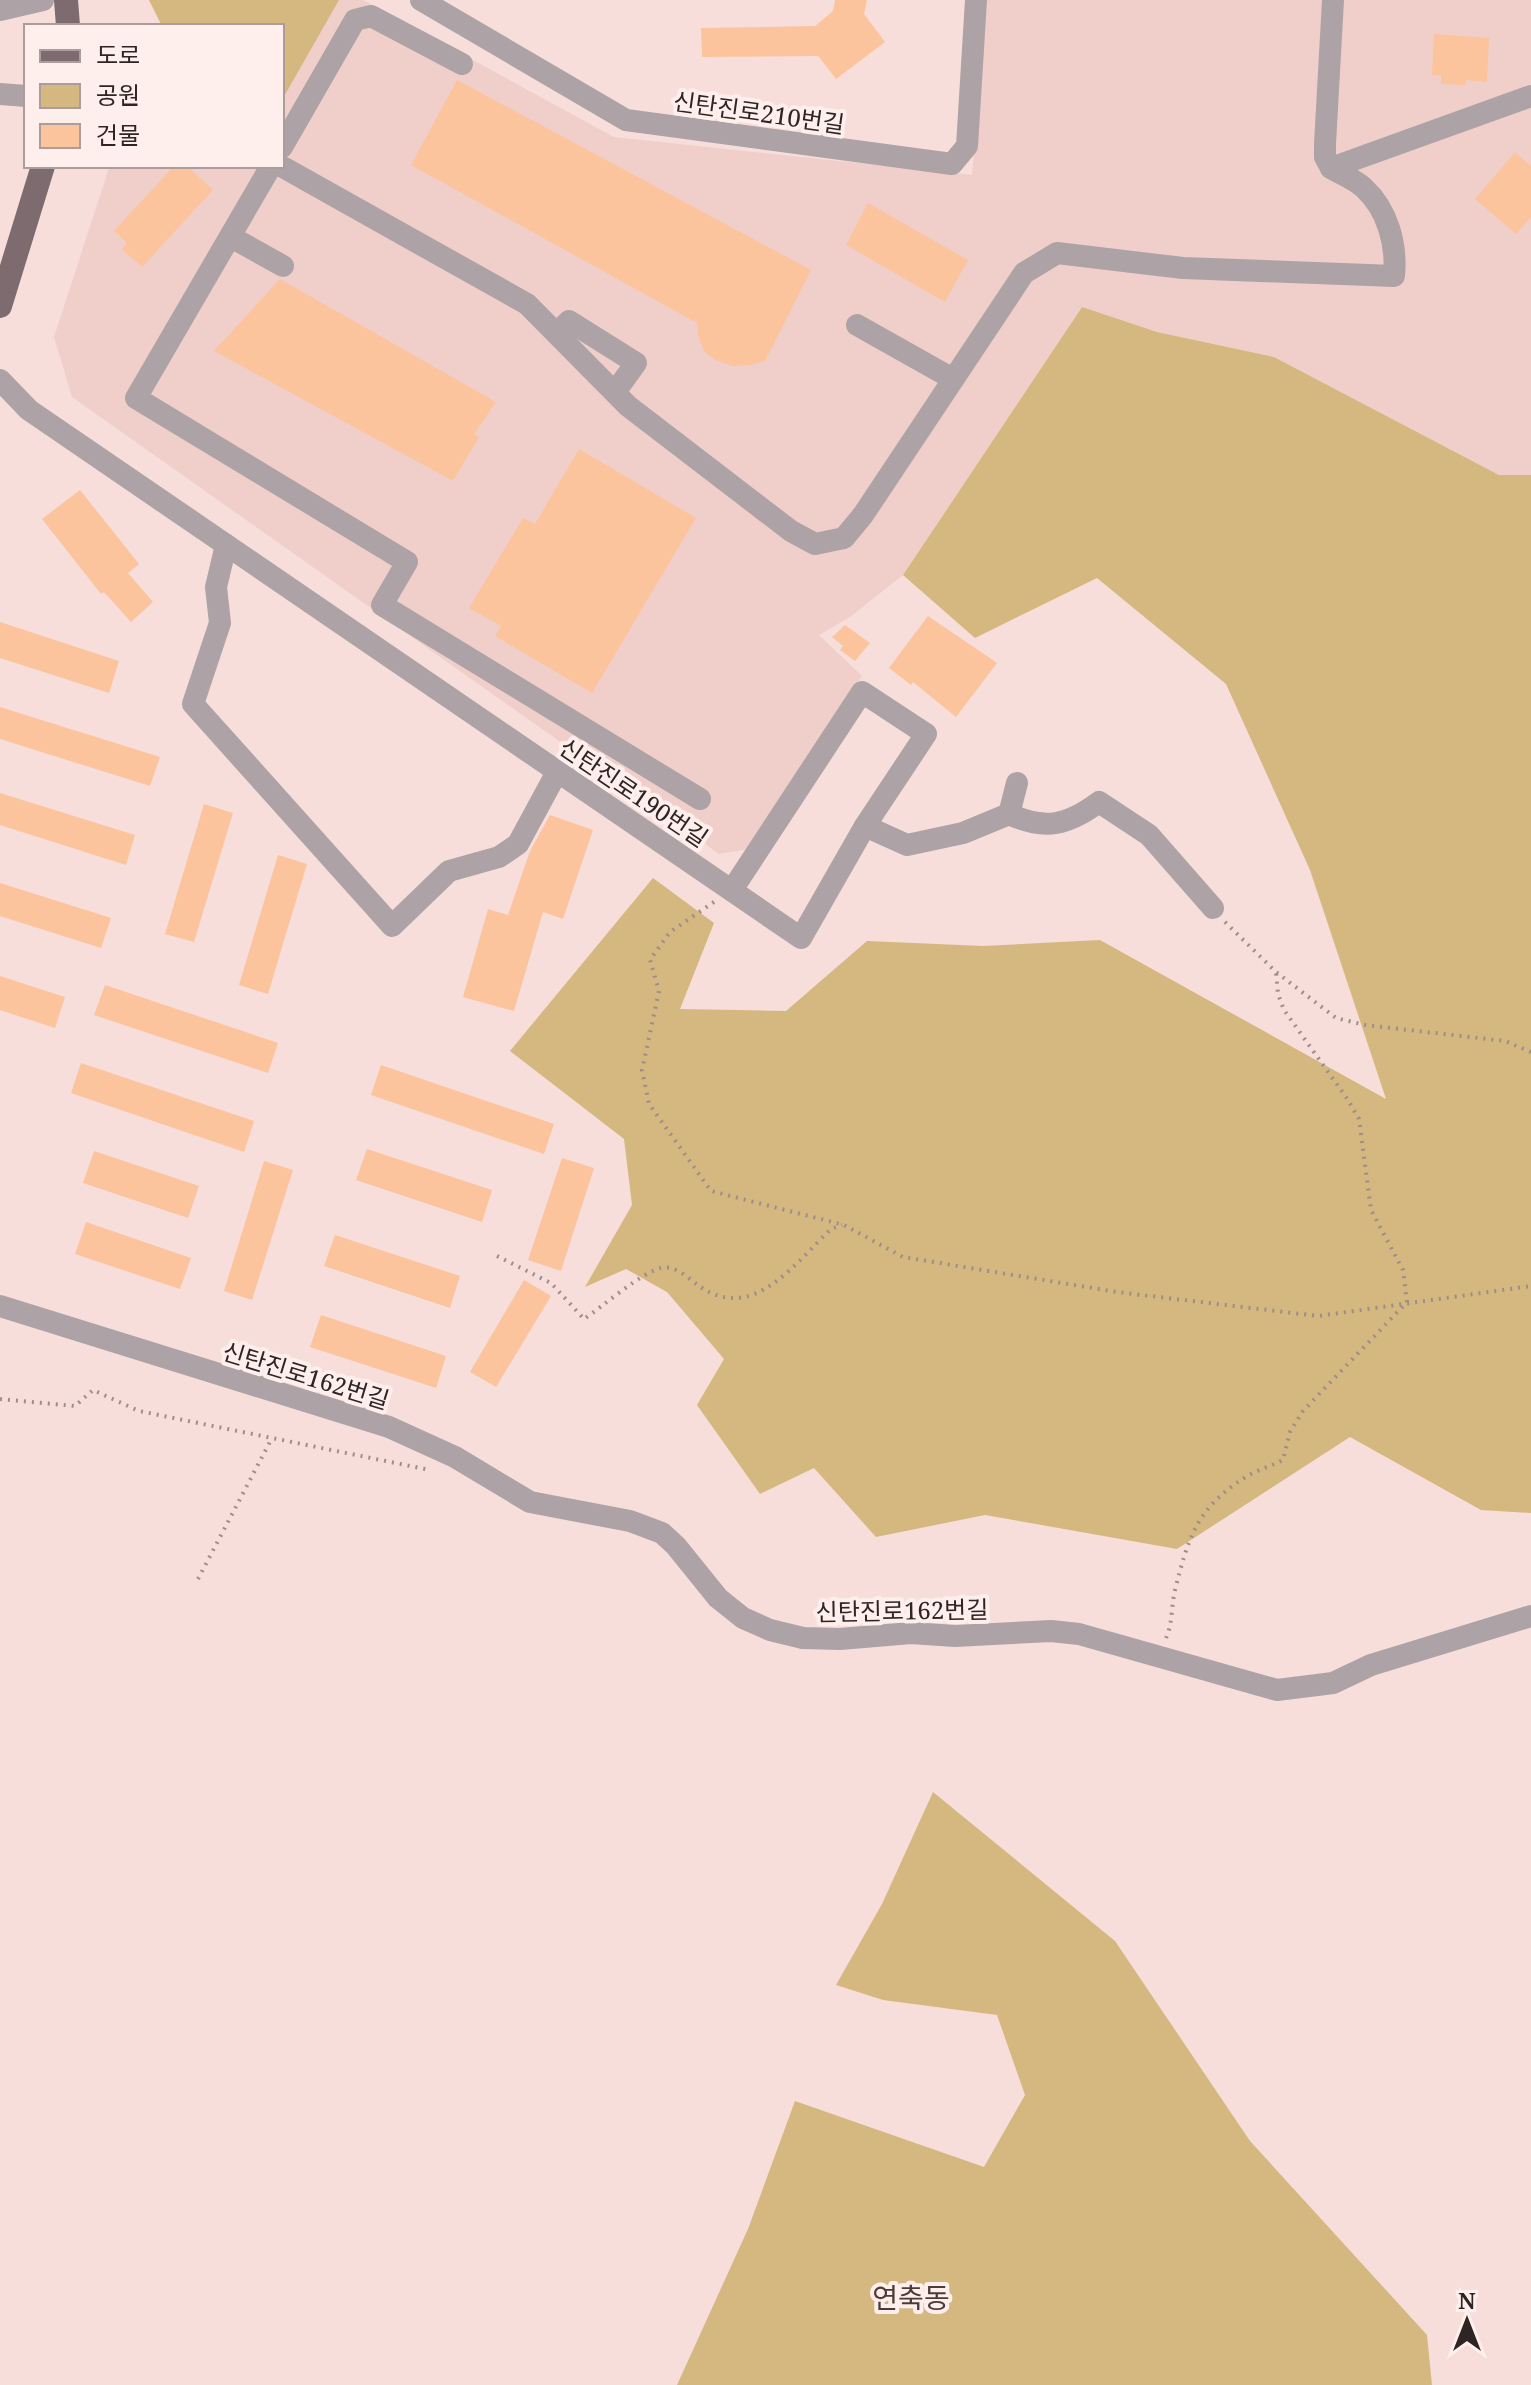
<svg xmlns="http://www.w3.org/2000/svg" width="1531" height="2385" font-family="'Noto Serif','Noto Sans KR',serif">
<style>
.built{fill:#f0cfca}
.green{fill:#d4b87f}
.building{fill:#fbc49d}
.lines{fill:none;stroke-linecap:round;stroke-linejoin:round}
.path{stroke:#9f8d8a;stroke-width:4;stroke-dasharray:2 6;stroke-linecap:butt}
.minor{stroke:#ada2a5;stroke-width:22}
.major{stroke:#7d6b70;stroke-width:24}
.labels{text-anchor:middle;dominant-baseline:central;stroke-width:8;stroke-linejoin:round;paint-order:stroke}
.street-label{font-size:24px;fill:#2d2423;stroke:#feeeec}
.quarter-label{font-size:28px;fill:#4e3b38;stroke:#feeeec}
</style>
<rect width="100%" height="100%" fill="#f7dedb"/>
<!-- built -->
<polygon class="built" points="149,0 363,0 614,137 972,175 987,0 1531,0 1531,475 1499,475 1274,357 1157,332 1081,308 903,575 850,617 819,635 862,676 754,848 719,854 72,397 54,337 109,168 111,166 282,166 282,26 162,26"/>
<!-- green -->
<g class="green">
<polygon points="149,0 339,0 282,100 282,26 162,26"/>
<polygon points="1082,307 1157,332 1274,357 1499,475 1531,475 1531,1513 1481,1510 1350,1437 1177,1549 985,1515 876,1537 814,1468 760,1494 697,1405 724,1359 667,1292 626,1269 585,1287 632,1205 624,1139 510,1051 653,878 714,923 680,1009 786,1011 867,941 983,946 1100,940 1386,1099 1310,870 1226,684 1097,578 975,638 903,575"/>
<polygon points="933,1792 1115,1941 1250,2141 1427,2335 1432,2385 677,2385 748,2229 795,2101 984,2167 1025,2095 997,2015 883,2000 836,1985 882,1904"/>
</g>
<!-- building -->
<g class="building">
<polygon points="835,0 867,0 864,14 885,42 836,79 818,56 702,57 701,28 815,26 833,11"/>
<polygon points="1434,34 1489,38 1487,82 1466,80 1466,85 1441,84 1441,75 1432,75"/>
<polygon points="457,80 811,270 765,361 751,365 732,366 715,360 704,351 698,336 697,323 411,165"/>
<polygon points="1515,152 1531,166 1531,217 1516,234 1475,199"/>
<polygon points="174,166 187,166 213,190 142,267 122,249 127,243 114,231"/>
<polygon points="868,203 968,260 945,302 846,245"/>
<polygon points="280,279 496,402 474,434 479,437 453,481 214,351"/>
<polygon points="579,449 696,518 592,693 495,636 501,626 469,608 523,518 535,524"/>
<polygon points="80,490 139,564 128,573 153,602 131,622 104,592 101,594 42,519"/>
<polygon points="928,616 997,663 956,717 913,682 911,685 889,668"/>
<polygon points="0,622 119,661 109,693 0,658"/>
<polygon points="845,625 870,643 855,661 840,650 843,646 832,637"/>
<polygon points="0,707 160,757 150,786 0,739"/>
<polygon points="0,793 135,835 126,865 0,825"/>
<polygon points="204,804 233,813 194,942 165,934"/>
<polygon points="550,815 593,830 563,919 543,912 514,1011 463,997 488,909 508,915 530,851"/>
<polygon points="278,855 307,864 268,994 239,985"/>
<polygon points="0,883 111,918 101,948 0,916"/>
<polygon points="0,976 65,997 55,1028 0,1010"/>
<polygon points="105,985 278,1043 268,1073 94,1015"/>
<polygon points="81,1063 254,1121 244,1152 71,1093"/>
<polygon points="381,1065 554,1124 544,1154 371,1095"/>
<polygon points="367,1149 492,1190 482,1222 356,1180"/>
<polygon points="94,1151 199,1186 188,1218 83,1183"/>
<polygon points="562,1158 594,1168 561,1271 528,1260"/>
<polygon points="264,1161 293,1170 252,1300 224,1291"/>
<polygon points="86,1222 191,1258 180,1289 75,1254"/>
<polygon points="335,1235 460,1276 450,1308 324,1266"/>
<polygon points="524,1280 551,1296 496,1387 470,1372"/>
<polygon points="321,1315 446,1356 436,1388 310,1347"/>
</g>
<g class="lines">
<!-- path -->
<g class="path">
<polyline points="714,902 670,932 650,960 659,991 642,1070 649,1104 711,1191 844,1225 903,1257 1117,1292 1318,1316 1531,1286"/>
<polyline points="1225,922 1276,972 1336,1018 1365,1025 1505,1041 1531,1052"/>
<path d="M497 1256 551 1283 584 1319C602 1307 642 1272 661 1268 676 1265 688 1278 699 1286 753 1324 795 1263 831 1229L842 1225"/>
<polyline points="0,1399 75,1406 93,1390 139,1411 430,1470"/>
<polyline points="198,1579 272,1438"/>
<path d="M1166 1638C1173 1623 1171 1606 1175 1590 1188 1539 1196 1509 1244 1478 1256 1470 1270 1467 1283 1460L1290 1432 1303 1411 1407 1302 1403 1270 1371 1210 1359 1119 1348 1100 1284 1010 1278 994 1276 972"/>
</g>
<!-- minor -->
<g class="minor">
<polyline points="421,0 626,120 952,164 967,146 976,0"/>
<polyline points="1333,0 1325,144 1325,157 1331,168 1531,96"/>
<polyline points="0,10 43,0"/>
<polyline points="0,94 26,96"/>
<polyline points="282,147 355,20 371,16 462,64"/>
<polyline points="271,166 136,398 407,562 382,605 700,799"/>
<path d="M281 166 527 304 628 406 791 531 815 544 844 538 863 515 1024 273 1057 253 1183 268 1394 276C1397 245 1388 210 1364 188 1356 180 1341 174 1331 168"/>
<polyline points="231,237 283,266"/>
<polyline points="857,325 953,379"/>
<polyline points="557,333 569,321 636,363 615,392"/>
<path d="M0 380 29 410 801 938 865 826 907 845 963 833 1009 814C1045 831 1068 825 1099 802L1149 835 1213 908"/>
<polyline points="226,545 216,587 220,623 193,704 392,926 449,871 499,857 518,844 557,772"/>
<polyline points="1009,814 1017,783"/>
<polyline points="732,890 862,692 926,734 865,826"/>
<polyline points="0,1306 389,1427 455,1457 530,1502 630,1521 662,1533 676,1546 718,1598 743,1618 770,1630 803,1638 840,1639 911,1633 955,1636 1051,1631 1079,1634 1277,1690 1333,1683 1371,1665 1531,1616"/>
</g>
<!-- major -->
<g class="major">
<polyline points="66,0 68,26"/>
<polyline points="0,306 43,166"/>
</g>
</g>
<g class="labels">
<!-- street labels -->
<g class="street-label">
<text transform="translate(759 112) rotate(8)">신탄진로210번길</text>
<text transform="translate(634 792) rotate(34)">신탄진로190번길</text>
<text transform="translate(306 1375) rotate(17)">신탄진로162번길</text>
<text transform="translate(902 1610) rotate(-1)">신탄진로162번길</text>
</g>
<!-- quarter labels -->
<g class="quarter-label">
<text x="911" y="2297">연축동</text>
</g>
</g>
<!-- legend -->
<rect x="24" y="24" width="260" height="144" fill="#feeeec" stroke="#aa9d9c" stroke-width="2"/>
<rect x="40" y="50" width="40" height="12" fill="#7d6b70" stroke="#aa9d9c" stroke-width="2"/>
<text x="96" y="64" font-size="24" fill="#2d2423">도로</text>
<rect x="40" y="84" width="40" height="24" fill="#d4b87f" stroke="#aa9d9c" stroke-width="2"/>
<text x="96" y="104" font-size="24" fill="#2d2423">공원</text>
<rect x="40" y="124" width="40" height="24" fill="#fbc49d" stroke="#aa9d9c" stroke-width="2"/>
<text x="96" y="144" font-size="24" fill="#2d2423">건물</text>
<!-- north arrow -->
<g transform="translate(1467 2321)" stroke="#feeeec" stroke-width="6" paint-order="stroke">
<path d="M0-6L14 30L0 20L-14 30Z" fill="#2d2423"/>
<text y="-12" font-size="22" font-weight="bold" text-anchor="middle" fill="#2d2423">N</text>
</g>
</svg>
